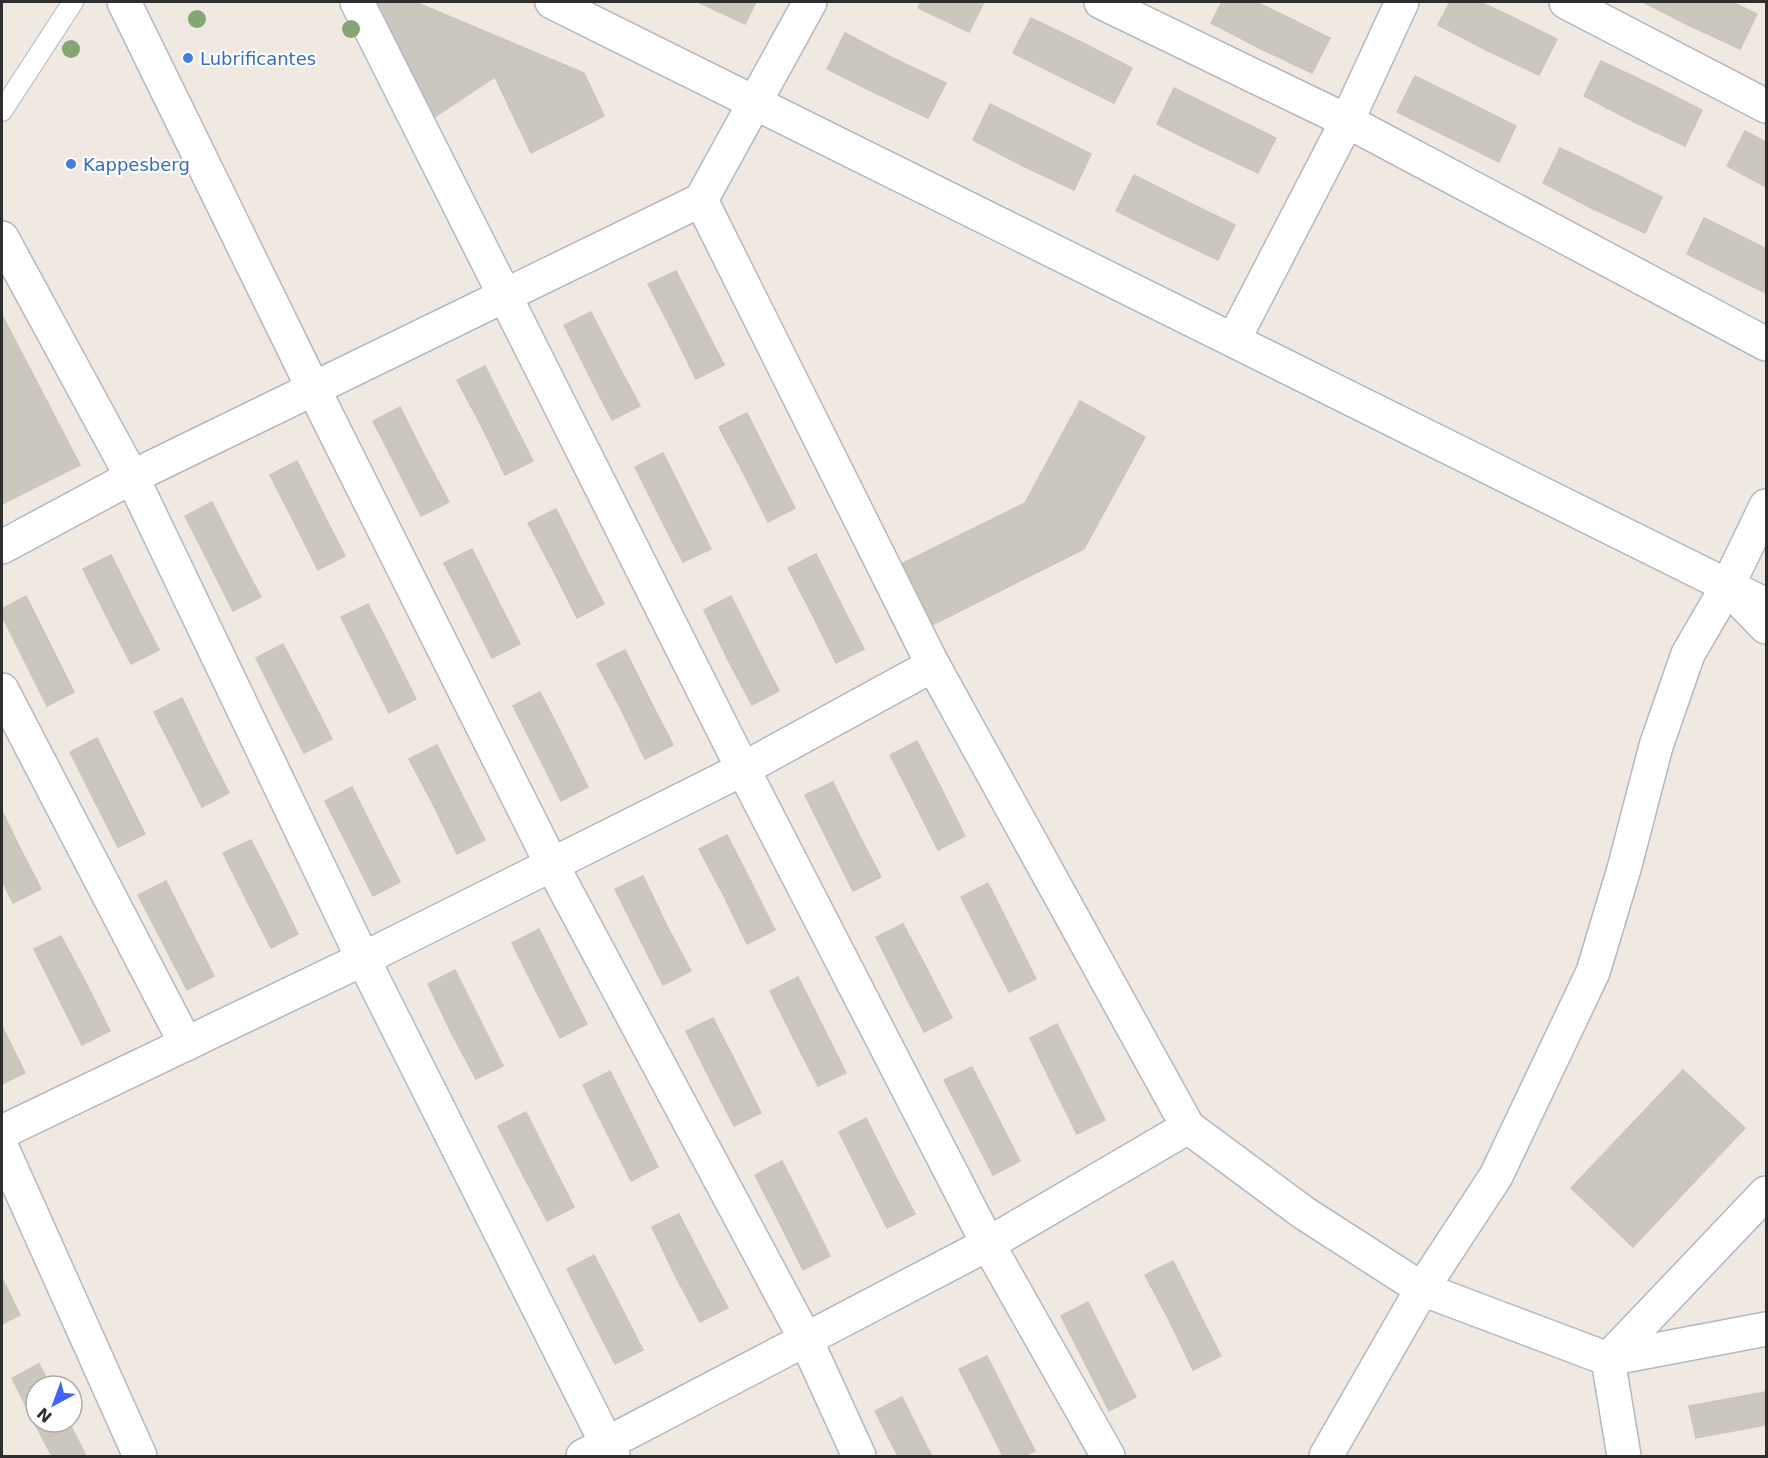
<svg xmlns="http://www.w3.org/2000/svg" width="1768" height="1458" font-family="'DejaVu Sans',sans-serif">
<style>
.building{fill:#cbc7bf;stroke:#cbc5ba;stroke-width:1.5}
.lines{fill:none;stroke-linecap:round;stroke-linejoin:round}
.service-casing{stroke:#b4b7c1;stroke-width:22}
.minor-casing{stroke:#b4b7c1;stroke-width:36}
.tertiary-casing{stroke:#b4b7c1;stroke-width:36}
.service{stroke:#fff;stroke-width:20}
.minor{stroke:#fff;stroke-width:33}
.tertiary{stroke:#fff;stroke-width:33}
.tree{fill:#84a574}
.shop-dot{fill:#3f7fe0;stroke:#fff;stroke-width:2}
.labels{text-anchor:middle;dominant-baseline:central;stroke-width:4.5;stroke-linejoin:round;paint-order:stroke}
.shop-label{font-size:18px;fill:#366cbe;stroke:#fff;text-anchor:start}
</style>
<rect width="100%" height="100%" fill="#efe9e1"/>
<!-- building -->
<g class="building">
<polygon points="370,2 415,2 584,73 604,116 531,153 495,77 432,119"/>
<polygon points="698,2 756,2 745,24"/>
<polygon points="921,2 984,2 969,32 918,8"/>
<polygon points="1222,2 1256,2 1279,13 1261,49 1211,23"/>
<polygon points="1450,2 1480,2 1506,14 1488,51 1438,25"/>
<polygon points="1643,2 1700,2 1688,25"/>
<polygon points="1700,2 1732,2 1757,14 1740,49 1688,25"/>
<polygon points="1279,13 1330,38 1312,73 1261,49"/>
<polygon points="1506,14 1557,39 1539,75 1488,51"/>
<polygon points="1031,18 1081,42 1063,78 1013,53"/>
<polygon points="845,33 895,59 877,94 827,69"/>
<polygon points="1081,42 1132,68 1114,103 1063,78"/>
<polygon points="895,59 946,83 928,118 877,94"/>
<polygon points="1601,61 1652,85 1634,122 1584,96"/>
<polygon points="1415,76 1466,101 1448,137 1397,112"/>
<polygon points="1652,85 1702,110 1685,146 1634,122"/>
<polygon points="1174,88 1225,113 1207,149 1157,124"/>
<polygon points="1466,101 1516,126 1499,162 1448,137"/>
<polygon points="990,104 1041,129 1023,166 973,140"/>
<polygon points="1225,113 1276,138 1258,173 1207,149"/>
<polygon points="1041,129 1091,154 1074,190 1023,166"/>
<polygon points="1745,131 1766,142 1766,187 1727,166"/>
<polygon points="1560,148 1611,172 1593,209 1543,183"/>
<polygon points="1611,172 1662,197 1645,233 1593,209"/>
<polygon points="1134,175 1184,200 1167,236 1116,211"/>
<polygon points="1184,200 1235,225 1218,260 1167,236"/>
<polygon points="1704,218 1755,243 1737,279 1687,254"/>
<polygon points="1755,243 1766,249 1766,293 1737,279"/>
<polygon points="676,271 700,318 673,332 648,284"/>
<polygon points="591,312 615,359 588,373 564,325"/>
<polygon points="2,315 80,465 2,504"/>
<polygon points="700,318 724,365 696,379 673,332"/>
<polygon points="615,359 640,406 612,420 588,373"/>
<polygon points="485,366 509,414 482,427 457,380"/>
<polygon points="1080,401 1145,437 1084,549 928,627 897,566 1025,503"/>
<polygon points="400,407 424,455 397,468 373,421"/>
<polygon points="747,413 771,461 744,474 719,427"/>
<polygon points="509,414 533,461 505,475 482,427"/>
<polygon points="663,453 687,501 659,515 635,467"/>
<polygon points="424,455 449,502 421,516 397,468"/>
<polygon points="297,461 321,509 294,522 270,475"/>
<polygon points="771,461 795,508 768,522 744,474"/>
<polygon points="687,501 711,549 683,562 659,515"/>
<polygon points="212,502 236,550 209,563 185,516"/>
<polygon points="321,509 345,556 318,570 294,522"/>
<polygon points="556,509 580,557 553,570 528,523"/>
<polygon points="472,549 496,597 468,610 444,563"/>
<polygon points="236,550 261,597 233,611 209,563"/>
<polygon points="816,554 840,602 813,616 788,568"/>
<polygon points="111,555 135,603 107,617 83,569"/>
<polygon points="580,557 604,604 577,618 553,570"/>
<polygon points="26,596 50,644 23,658 2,616 2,609"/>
<polygon points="731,596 755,644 727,658 704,610"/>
<polygon points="496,597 520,644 492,658 468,610"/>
<polygon points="840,602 864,649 836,663 813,616"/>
<polygon points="135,603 159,650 131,664 107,617"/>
<polygon points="368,604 392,651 365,665 341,617"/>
<polygon points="50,644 74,692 47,706 23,658"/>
<polygon points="283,644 308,692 280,706 256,658"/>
<polygon points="755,644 779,691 752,705 727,658"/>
<polygon points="625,650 649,698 622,711 597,664"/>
<polygon points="392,651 416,699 389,713 365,665"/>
<polygon points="308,692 332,739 304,753 280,706"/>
<polygon points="540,692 564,739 537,753 513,706"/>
<polygon points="182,698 205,746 178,759 154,712"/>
<polygon points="649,698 673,745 645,759 622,711"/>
<polygon points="97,738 121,786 94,800 70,752"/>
<polygon points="564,739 588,787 561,801 537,753"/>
<polygon points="917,741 941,788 914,802 890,755"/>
<polygon points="437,745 461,793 434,806 409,759"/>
<polygon points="205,746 229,793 202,807 178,759"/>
<polygon points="833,782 856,829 829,843 805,795"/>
<polygon points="121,786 145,834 118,847 94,800"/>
<polygon points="352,787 376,835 349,848 325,801"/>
<polygon points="941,788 965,836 938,850 914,802"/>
<polygon points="461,793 485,840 457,854 434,806"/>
<polygon points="2,811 17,842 2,850"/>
<polygon points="856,829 881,877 853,891 829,843"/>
<polygon points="376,835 400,882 373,896 349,848"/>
<polygon points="727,835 751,882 724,896 699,849"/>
<polygon points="251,840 275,887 247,901 223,853"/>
<polygon points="17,842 41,889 13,903 2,880 2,850"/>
<polygon points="643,876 666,924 639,937 615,889"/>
<polygon points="166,881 190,929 163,943 138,895"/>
<polygon points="751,882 775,930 747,944 724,896"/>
<polygon points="988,883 1012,931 985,945 961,897"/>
<polygon points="275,887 298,934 271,948 247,901"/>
<polygon points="666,924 691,971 663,985 639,937"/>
<polygon points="903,924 928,971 900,985 876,937"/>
<polygon points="190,929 214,976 187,990 163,943"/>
<polygon points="539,929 563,977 536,991 512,943"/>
<polygon points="1012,931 1036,979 1009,992 985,945"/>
<polygon points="61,936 86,983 58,997 34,949"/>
<polygon points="455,970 479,1018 451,1032 428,984"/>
<polygon points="928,971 952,1018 924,1032 900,985"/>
<polygon points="563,977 587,1024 560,1038 536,991"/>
<polygon points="798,977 822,1025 794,1039 770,991"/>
<polygon points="86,983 110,1031 82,1045 58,997"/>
<polygon points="479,1018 503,1066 476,1079 451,1032"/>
<polygon points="713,1018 737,1065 710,1079 686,1031"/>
<polygon points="1057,1024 1081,1072 1053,1086 1030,1038"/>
<polygon points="822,1025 846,1073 818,1086 794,1039"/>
<polygon points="2,1026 25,1073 2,1084"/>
<polygon points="737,1065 761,1113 734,1126 710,1079"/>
<polygon points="972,1067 996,1114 969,1128 944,1080"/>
<polygon points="1683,1070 1745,1128 1633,1247 1571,1188"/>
<polygon points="610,1071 634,1119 607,1133 583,1085"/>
<polygon points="1081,1072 1105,1120 1077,1134 1053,1086"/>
<polygon points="526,1112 550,1160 522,1173 498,1126"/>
<polygon points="996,1114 1020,1161 993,1175 969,1128"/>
<polygon points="866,1118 890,1166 863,1180 839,1132"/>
<polygon points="634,1119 658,1167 631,1181 607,1133"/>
<polygon points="550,1160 574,1207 547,1221 522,1173"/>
<polygon points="782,1161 806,1208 779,1222 755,1175"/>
<polygon points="890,1166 915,1214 887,1228 863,1180"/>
<polygon points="806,1208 830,1256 803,1270 779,1222"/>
<polygon points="679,1214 703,1261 675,1275 652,1227"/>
<polygon points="594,1255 619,1303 591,1317 567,1269"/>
<polygon points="703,1261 728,1308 700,1322 675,1275"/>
<polygon points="1173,1261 1197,1309 1170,1322 1145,1275"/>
<polygon points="2,1278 20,1315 2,1324"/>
<polygon points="1088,1302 1112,1350 1085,1363 1061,1316"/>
<polygon points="619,1303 643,1350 615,1364 591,1317"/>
<polygon points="1197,1309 1221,1356 1193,1370 1170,1322"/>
<polygon points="1112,1350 1136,1397 1109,1411 1085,1363"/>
<polygon points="987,1356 1011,1404 984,1418 959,1369"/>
<polygon points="39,1364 51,1386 36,1386 36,1422 43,1422 36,1426 12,1378"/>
<polygon points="1766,1392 1766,1425 1750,1428 1743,1396"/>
<polygon points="1743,1396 1750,1428 1696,1438 1689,1406"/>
<polygon points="902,1397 926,1445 898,1456 875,1411"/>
<polygon points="1011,1404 1035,1451 1024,1456 1003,1456 984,1418"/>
<polygon points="43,1422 69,1422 86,1456 52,1456 36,1426"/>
<polygon points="926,1445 932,1456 903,1456"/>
</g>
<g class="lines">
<!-- service casing -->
<g class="service-casing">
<polyline id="service" points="2,111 73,2"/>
</g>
<!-- minor casing -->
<g class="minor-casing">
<g id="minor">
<polyline points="124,2 313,388 552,865 806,1340 859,1456"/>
<polyline points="357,2 743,769 988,1244 1108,1456"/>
<polyline points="810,2 701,200 933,665 1188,1127 1304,1213 1422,1289 1608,1359 1766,1329"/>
<polyline points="1101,2 1347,121 1766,344"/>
<polyline points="1566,2 1766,106"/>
<polyline points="2,238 132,477 363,959 613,1456"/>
<polyline points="1234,339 1347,121 1402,2"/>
<polyline points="2,547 132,477 701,200"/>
<polyline points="1728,588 1766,627"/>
<polyline points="2,690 186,1044"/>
<polyline points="2,1132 363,959 743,769 933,665"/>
<polyline points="2,1148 140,1456"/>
<polyline points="583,1456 988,1244 1188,1127"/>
<polyline points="1326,1456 1422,1289 1496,1176 1593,972 1624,869 1656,746 1688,654 1727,587 1766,506"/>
<polyline points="1624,1456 1608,1359 1766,1193"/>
</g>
</g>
<!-- tertiary casing -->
<g class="tertiary-casing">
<polyline id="tertiary" points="552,2 1766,605"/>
</g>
<!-- service -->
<use href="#service" class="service"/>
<!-- minor -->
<use href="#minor" class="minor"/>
<!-- tertiary -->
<use href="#tertiary" class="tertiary"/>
</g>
<!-- trees -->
<g class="tree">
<circle cx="197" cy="19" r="9"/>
<circle cx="351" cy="29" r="9"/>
<circle cx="71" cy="49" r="9"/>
</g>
<!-- markers -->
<g class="shop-dot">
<circle cx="188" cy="58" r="6"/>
<circle cx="71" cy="164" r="6"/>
</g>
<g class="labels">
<!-- shop labels -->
<g class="shop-label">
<text x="200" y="58">Lubrificantes</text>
<text x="83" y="164">Kappesberg</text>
</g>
</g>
<!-- border -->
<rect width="1768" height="1458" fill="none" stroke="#2e2e2e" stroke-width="6"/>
<!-- north arrow -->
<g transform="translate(54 1404) rotate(221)"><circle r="28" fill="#ffffff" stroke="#ababab" stroke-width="1.5"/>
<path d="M0-4.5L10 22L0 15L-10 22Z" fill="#4264fb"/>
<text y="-9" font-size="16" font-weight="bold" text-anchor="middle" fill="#2e2e2e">N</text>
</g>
</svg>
